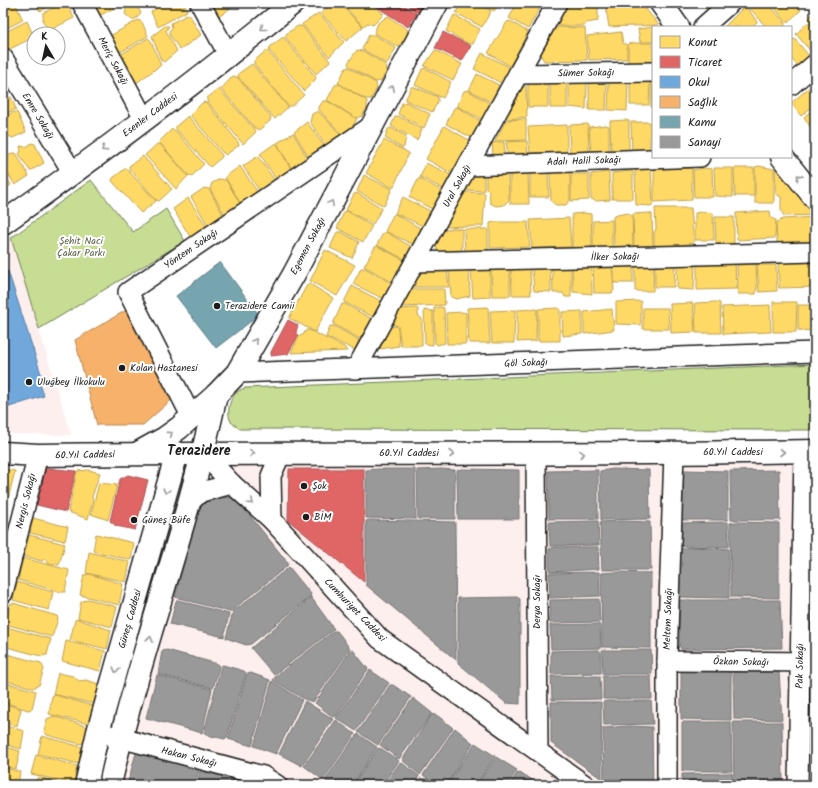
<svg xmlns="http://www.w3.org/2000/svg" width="818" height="788" font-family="Kalam,sans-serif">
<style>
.built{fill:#fdefed}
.green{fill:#c6dd93;stroke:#717c58}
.homes{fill:#ffd966;stroke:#bba050}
.shops{fill:#e06666;stroke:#a55050}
.schools{fill:#6fa8dc;stroke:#567ea2}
.health{fill:#f6b26b;stroke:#b58553}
.public{fill:#76a5af;stroke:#5b7c83}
.industry{fill:#999;stroke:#747474}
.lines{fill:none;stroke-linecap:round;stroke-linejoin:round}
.street-casing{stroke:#1c1c1c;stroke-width:22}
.secondary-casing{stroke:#1c1c1c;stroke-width:25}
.street{stroke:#fff;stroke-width:19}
.secondary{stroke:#fff;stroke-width:22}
.oneway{stroke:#999}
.poi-dot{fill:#1c1c1c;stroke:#fff;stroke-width:1.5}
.labels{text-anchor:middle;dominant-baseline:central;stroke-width:4;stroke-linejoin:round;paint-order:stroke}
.street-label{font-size:10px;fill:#1c1c1c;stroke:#fff}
.park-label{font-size:10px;fill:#586046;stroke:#fff}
.poi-label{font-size:10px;fill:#1c1c1c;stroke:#fff;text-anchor:start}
.district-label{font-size:14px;font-weight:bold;fill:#1c1c1c;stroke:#fff}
</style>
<rect width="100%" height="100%" fill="#fff"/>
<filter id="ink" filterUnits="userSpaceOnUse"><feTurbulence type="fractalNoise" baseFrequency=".025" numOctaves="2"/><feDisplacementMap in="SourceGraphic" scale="8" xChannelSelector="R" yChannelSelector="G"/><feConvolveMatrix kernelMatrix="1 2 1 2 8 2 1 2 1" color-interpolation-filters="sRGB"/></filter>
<g filter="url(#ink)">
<!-- built -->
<g class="built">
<polygon points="11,238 71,435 3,434 3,243"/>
<polygon points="815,457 815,785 118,785 130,730 218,462"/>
</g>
<!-- green -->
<g class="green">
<polygon points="91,180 133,232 166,209 185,241 39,329 11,238"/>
<path d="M815 364V430L240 429 231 422C225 409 231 392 245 388Z"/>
</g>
<!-- homes -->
<g class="homes">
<polygon points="36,3 58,3 40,11"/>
<polygon points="63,3 67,3 74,18 48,31 43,21 43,13"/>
<polygon points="91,3 123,3 99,16"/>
<polygon points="126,3 135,3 141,13 137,18 132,20 125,14 126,11 124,5"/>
<polygon points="165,3 184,3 187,11 158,27 151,12"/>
<polygon points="207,3 236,3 223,14 216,17"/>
<polygon points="333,3 339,3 363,27 346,41 321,13"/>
<polygon points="341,3 369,3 383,13 383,15 373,25 368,23 363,26"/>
<polygon points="461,3 477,3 491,11 482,27 456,13"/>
<polygon points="479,3 500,3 494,11"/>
<polygon points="517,3 543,3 528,29 509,18"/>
<polygon points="568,3 598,3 598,21 586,23 584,26 557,26"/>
<polygon points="605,3 641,3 659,25 609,27"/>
<polygon points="702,3 723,3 710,14"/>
<polygon points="749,3 768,3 785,23 785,25 783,27 766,27 748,6"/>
<polygon points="771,3 795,3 801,10 788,22 786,22"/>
<polygon points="12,4 16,5 23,20 3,30 3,9"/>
<polygon points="744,7 749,10 757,22 752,27 724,27"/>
<polygon points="815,9 815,26 809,19"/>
<polygon points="319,13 344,42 329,57 302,24"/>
<polygon points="189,14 201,35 180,50 170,35 169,31 172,28 171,23"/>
<polygon points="454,15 480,29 473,44 469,44 446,31"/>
<polygon points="388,16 408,30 406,37 398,47 374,33 378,23"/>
<polygon points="138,20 142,22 148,36 119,53 110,36"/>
<polygon points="27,21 34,37 8,50 3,42 3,33"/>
<polygon points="510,21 528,32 510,66 488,53 507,22"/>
<polygon points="807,23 810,23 815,28 815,51 812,53 796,34"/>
<polygon points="165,26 169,26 166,31 177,51 164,62 161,60 152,36"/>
<polygon points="298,26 302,26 330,61 316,74 285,37 287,33"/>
<polygon points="558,27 585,28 587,60 544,61 540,54 554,29"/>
<polygon points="653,27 653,42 640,42 638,29"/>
<polygon points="621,32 623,43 627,45 627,59 589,60 587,36"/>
<polygon points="369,35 375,35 396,48 387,64 362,49"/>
<polygon points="283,37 316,77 315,80 304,91 269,50 270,47"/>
<polygon points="148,38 151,41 161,65 135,84 120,55"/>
<polygon points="795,39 810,57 798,67 791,58 791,40"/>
<polygon points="633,43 653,43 653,64 630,64 628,63 628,44"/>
<polygon points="267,50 304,95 292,106 288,106 254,64 254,61"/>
<polygon points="357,50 363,51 386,65 387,71 381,81 376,82 349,66 348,63"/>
<polygon points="435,50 462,64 453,80 424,66"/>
<polygon points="482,53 511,68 503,84 474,69"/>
<polygon points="252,64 288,107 275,119 238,77 239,73"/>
<polygon points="348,67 376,83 377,88 371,99 365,99 338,83 345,69"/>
<polygon points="425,68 451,82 443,98 415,85 422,69"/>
<polygon points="477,74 499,85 491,102 469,90"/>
<polygon points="233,76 237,77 271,117 270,121 259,130 255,128 221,89"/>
<polygon points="589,80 607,81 606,110 589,110"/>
<polygon points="628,80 627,111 608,110 609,81"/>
<polygon points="569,81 587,81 586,109 569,107"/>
<polygon points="645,81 650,83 649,105 630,105 630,82"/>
<rect x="651" y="82" width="2" height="25"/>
<polygon points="528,83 548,84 548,107 528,107"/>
<rect x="550" y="83" width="17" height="25"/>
<polygon points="339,84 367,101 367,108 362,116 356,118 327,100 335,85"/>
<polygon points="412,86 438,97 438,102 432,112 405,100"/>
<polygon points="524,86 526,86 527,117 508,119 506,117 510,105"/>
<polygon points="811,86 815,89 815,104 801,116 791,103"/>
<polygon points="219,89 256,131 255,133 243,144 207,101 207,98"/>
<polygon points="467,90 491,104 483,120 457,106 464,91"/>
<polygon points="11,97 16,109 3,115 3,99"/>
<polygon points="323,101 327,101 357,119 347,137 344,137 319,110 319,107"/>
<polygon points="203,102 207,103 238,142 239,145 226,155 222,152 190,115"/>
<polygon points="406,102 430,114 424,128 398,114 402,103"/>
<polygon points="457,107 481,121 472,138 446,124 454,108"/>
<polygon points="815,107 815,133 814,133 804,117"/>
<polygon points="318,111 346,140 329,151 310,122 312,114"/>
<polygon points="14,112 17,112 26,132 15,137 12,138 9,136 3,138 3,117"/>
<polygon points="188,116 222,155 222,157 210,167 176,129 176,126"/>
<polygon points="398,116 422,129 417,140 391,126 395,117"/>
<polygon points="526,119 526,140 495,141 506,120"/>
<polygon points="626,120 629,121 629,153 611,153 610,121"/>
<polygon points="307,122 329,153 312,163 294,132"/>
<polygon points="631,122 650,122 650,152 632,152"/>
<polygon points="588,124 589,154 570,154 569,125"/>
<polygon points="567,125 567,152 530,153 528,127"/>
<polygon points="606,125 609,126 609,154 591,154 589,127"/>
<polygon points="444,126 471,141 453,174 426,159"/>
<polygon points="391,128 406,136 404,147 402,148 385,138 388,129"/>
<polygon points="172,129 176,131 204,164 192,176 188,175 159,142"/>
<polygon points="293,133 311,164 294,173 277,143"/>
<polygon points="384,140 409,153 393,188 366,173"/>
<polygon points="527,141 528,155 508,157 506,142"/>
<polygon points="499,142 504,142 505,157 493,157 492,143"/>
<polygon points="32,143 35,144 44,163 30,171 19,154 21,151 20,146 26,147"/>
<polygon points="157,144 160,144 188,176 176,189 145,155"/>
<polygon points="274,144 277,144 294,175 279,184 260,154"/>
<polygon points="13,153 16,153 29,176 15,185 3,166 3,159"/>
<polygon points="143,156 172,189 159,201 156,200 129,168 129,166"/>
<polygon points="258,156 277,184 262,195 243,166"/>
<polygon points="426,163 451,175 445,190 420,177"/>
<polygon points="240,166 260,196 242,206 225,177"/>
<polygon points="759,166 774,169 774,203 755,203 755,167"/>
<polygon points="775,167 777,167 805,199 815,212 815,215 784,216 781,210 781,197 776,194"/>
<polygon points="126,168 156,201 141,213 112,181 113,178"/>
<polygon points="692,168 692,200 654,202 654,169"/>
<polygon points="704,168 712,169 713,197 694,197 693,170"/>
<polygon points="714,168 733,168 733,197 715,196"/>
<polygon points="734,168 754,168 754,196 735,196"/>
<polygon points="651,169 653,204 651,206 636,205 635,170"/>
<polygon points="3,170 11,185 3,190"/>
<polygon points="559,171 570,172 570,200 566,205 556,205 551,201 550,173"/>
<polygon points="632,171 633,172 633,199 612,199 612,173"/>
<polygon points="518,172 528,173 529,204 510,204 510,174"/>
<polygon points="548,172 549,197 530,197 530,173"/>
<polygon points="609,172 610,200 596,201 591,199 591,174"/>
<polygon points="508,174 509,200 504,205 496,206 490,203 489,192 486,189 486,175"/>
<polygon points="571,174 589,174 589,200 571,201"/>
<polygon points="364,175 392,189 384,206 357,191"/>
<polygon points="471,175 484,175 484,191 464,190"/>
<polygon points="419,178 444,192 434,210 409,197"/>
<polygon points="220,179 226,180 241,205 225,215 210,189 212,183"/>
<polygon points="204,188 209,189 224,216 209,227 191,197"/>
<polygon points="465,192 485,193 483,226 442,227 461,193"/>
<polygon points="357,193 382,208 373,224 346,210 354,194"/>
<polygon points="403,197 432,212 425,227 395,213"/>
<polygon points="188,198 207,227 191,237 189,235 173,209"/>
<polygon points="655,208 691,208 694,243 670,246 654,245 654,232 656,229"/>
<polygon points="347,211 372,226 363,242 337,228 344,212"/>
<polygon points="770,211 771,218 776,220 775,238 737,240 736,213"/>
<polygon points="702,212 713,213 714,240 695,240 695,213"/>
<polygon points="584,213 591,214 592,244 591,248 574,249 572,248 572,214"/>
<polygon points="627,213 632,216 633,244 632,247 614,247 613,217 617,215"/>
<polygon points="648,213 652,214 653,245 652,247 637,248 634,247 633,214"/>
<polygon points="395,214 422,229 414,245 385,231 393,215"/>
<polygon points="715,217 734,217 734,244 716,244"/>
<polygon points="815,217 815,243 777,243 776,223 783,219"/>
<polygon points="569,218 571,247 532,248 530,220"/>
<polygon points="612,220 612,248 593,247 593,221"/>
<polygon points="495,222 528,222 530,247 490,248 490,223"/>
<polygon points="453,228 462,229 462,252 440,252 437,250 436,246 444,230"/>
<polygon points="464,229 488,229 488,252 465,253"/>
<polygon points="337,232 341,232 359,242 352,258 330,248"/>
<polygon points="386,232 412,247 406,258 404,259 377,245 383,233"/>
<polygon points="377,246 404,260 393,281 390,281 364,266 375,247"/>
<polygon points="325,250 355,265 337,296 310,281"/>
<polygon points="815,258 815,287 779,288 778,259"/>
<polygon points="735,260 736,289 697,290 697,261"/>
<polygon points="675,261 674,287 655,287 655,262"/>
<polygon points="677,261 695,261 694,290 677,289"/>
<polygon points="654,262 653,291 635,291 635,263"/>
<polygon points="760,262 762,265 776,265 777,291 759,292 757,263"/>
<polygon points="591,264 592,294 573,292 572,265"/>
<rect x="614" y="264" width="19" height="19"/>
<polygon points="756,264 757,287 756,294 738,294 737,265"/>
<polygon points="550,265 551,292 534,291 532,267"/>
<polygon points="552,265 571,265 571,297 565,297 563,293 553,293"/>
<polygon points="593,266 612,266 614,290 612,293 594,293"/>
<polygon points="361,268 365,268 391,283 384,299 353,284"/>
<polygon points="528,268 530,269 531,295 512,295 511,270"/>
<polygon points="419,269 447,269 449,287 412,287"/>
<polygon points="449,269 469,270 470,296 456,299 451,297"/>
<polygon points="485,269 490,270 490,297 473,298 471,271"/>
<polygon points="497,269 510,270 510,296 492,296 491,271"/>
<polygon points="310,284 333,298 315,332 289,318 307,285"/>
<polygon points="352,286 381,301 373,317 344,302"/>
<polygon points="410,289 444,289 445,305 401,307"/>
<polygon points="641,301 641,325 616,324 616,302"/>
<polygon points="716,302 720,303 721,333 696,333 695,303"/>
<polygon points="773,302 797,302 796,332 773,332"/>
<polygon points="693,303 695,332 671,333 670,304"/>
<polygon points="342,304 345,304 372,319 360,339 333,324"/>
<polygon points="770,305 771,332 723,334 722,307"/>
<polygon points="798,305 815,305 815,331 798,330"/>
<polygon points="440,307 444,308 445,343 437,345 435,343 434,308"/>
<polygon points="488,307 490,343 469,343 467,308"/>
<polygon points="416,308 418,309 418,315 422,319 422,346 401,346 398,326 391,324 399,309"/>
<polygon points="558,308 560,309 560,341 538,341 538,309"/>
<polygon points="643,308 668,308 669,329 643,329"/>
<polygon points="537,309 536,341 517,342 517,310"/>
<polygon points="612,309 614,330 584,334 584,312"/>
<polygon points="424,310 433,311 433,345 425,344"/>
<polygon points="515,310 514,343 492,343 490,311"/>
<polygon points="582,311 582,334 563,336 562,312"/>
<polygon points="462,312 466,313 466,344 447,344 446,313"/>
<polygon points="330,326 334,326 359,340 355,350 326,337"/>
<polygon points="396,326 398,328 399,346 380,349 389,327"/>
<polygon points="306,330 309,330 344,347 347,351 291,353 299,336 303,335"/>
<polygon points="3,469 15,471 3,519"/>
<polygon points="89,470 100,473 92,497 93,500 88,519 68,512 77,471"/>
<polygon points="99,483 117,485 108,520 91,514"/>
<polygon points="33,518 68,527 65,541 30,533"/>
<polygon points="96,534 134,543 131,560 93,551"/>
<polygon points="29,535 65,544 59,565 49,564 45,559 42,561 24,556"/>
<polygon points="89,552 130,562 126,582 86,573"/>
<polygon points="23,558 69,570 65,592 60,592 18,580"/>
<polygon points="89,574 123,584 119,605 80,595 84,575"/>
<polygon points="17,582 53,592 49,610 13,600"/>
<polygon points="88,599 117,607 112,627 78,618 81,602"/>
<polygon points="13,603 57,616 58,619 52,637 5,624 10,604"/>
<polygon points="77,619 111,630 107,649 70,640 75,620"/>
<polygon points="6,627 51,639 47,655 41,656 3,646"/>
<polygon points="66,641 105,651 100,671 62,661"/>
<polygon points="3,653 41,663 44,669 39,685 33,688 3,680"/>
<polygon points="58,673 73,676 79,681 86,680 99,684 94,704 53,694"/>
<polygon points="3,682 36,691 32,709 28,710 3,702"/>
<polygon points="55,695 93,706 89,724 49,714 52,696"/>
<polygon points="3,703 21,709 17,726 3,723"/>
<polygon points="53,716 86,726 88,731 85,742 80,744 47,735 44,731 47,719"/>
<polygon points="3,725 24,731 21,749 3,744"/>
<polygon points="42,736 82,747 79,764 38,754"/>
<polygon points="3,746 20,751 16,769 3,766"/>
<polygon points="36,755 77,766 74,784 31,774"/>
<polygon points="3,767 20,772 18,785 3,785"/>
<polygon points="37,778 42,778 67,785 36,785"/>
</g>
<!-- shops -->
<g class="shops">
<polygon points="371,3 401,3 417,14 408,27"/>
<polygon points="404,3 423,3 418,13"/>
<polygon points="443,32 471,46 462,61 435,48"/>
<polygon points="288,320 298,325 296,332 298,336 288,354 271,356 271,352"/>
<polygon points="46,468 76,471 66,512 37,505"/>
<polygon points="289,469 364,469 364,582 288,520"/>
<polygon points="128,475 148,480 135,530 116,526 110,521 120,479"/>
</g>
<!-- schools -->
<polygon class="schools" points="8,271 42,377 38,378 44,396 3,409 3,273"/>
<!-- health -->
<polygon class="health" points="128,309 177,395 143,425 97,425 75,340"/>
<!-- public -->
<polygon class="public" points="220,262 259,315 216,348 176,296"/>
<!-- industry -->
<g class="industry">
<polygon points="378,469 415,469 416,519 366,518 366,470"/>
<polygon points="441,469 455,470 455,519 418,519 417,470"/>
<polygon points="463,469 519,470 519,519 458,519 457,470"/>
<polygon points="613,469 649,470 650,519 601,520 600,471"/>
<polygon points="598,470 598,519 549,519 548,471"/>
<polygon points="684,470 728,471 728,520 678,520 678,471"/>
<polygon points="779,470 780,520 731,520 730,471"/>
<rect x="810" y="471" width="5" height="49"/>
<polygon points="235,497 288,563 287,566 230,612 175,597 201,499"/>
<polygon points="369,520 455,522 456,660 366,585 366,521"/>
<polygon points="598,521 599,545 550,546 549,522"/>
<polygon points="621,521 650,522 651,570 602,570 600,522"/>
<polygon points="728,522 729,546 727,547 679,546 679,523"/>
<polygon points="736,522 779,523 779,598 731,597 730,523"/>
<polygon points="810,522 815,522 815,546 811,546"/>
<polygon points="555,547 598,547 599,569 550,572 549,566 549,549"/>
<polygon points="692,547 729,549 729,598 679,597 678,549"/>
<polygon points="815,548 815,572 811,572 810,549"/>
<polygon points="289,567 311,594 310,597 251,644 246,645 226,638 233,612"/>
<polygon points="599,572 600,596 550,598 549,573"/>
<polygon points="618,572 651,573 651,648 602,647 601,573"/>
<polygon points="311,597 334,629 274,675 251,648"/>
<polygon points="517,597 520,599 520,704 506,703 458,663 458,598"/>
<polygon points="599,599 600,622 550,623 549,622 550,600"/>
<polygon points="178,600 229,614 224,637 170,624 176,601"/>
<polygon points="680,600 780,600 782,648 681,649 679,645"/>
<polygon points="599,624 600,626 601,648 551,649 550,625"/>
<polygon points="334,631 337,631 341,636 350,649 313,702 304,699 273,680 276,676"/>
<polygon points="167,650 218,664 219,667 213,688 158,674 162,651"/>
<polygon points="351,650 353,650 368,669 336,716 333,717 315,703"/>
<polygon points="599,650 601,653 601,673 551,674 551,651"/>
<polygon points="602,650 651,650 652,674 603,674"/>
<polygon points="223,665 244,671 246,673 227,737 225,739 206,735 204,732 221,666"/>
<rect x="812" y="668" width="3" height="27"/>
<polygon points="370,670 389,683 356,731 336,718"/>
<polygon points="681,670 731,671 731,720 681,719"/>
<polygon points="733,671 779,672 782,720 734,719"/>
<polygon points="251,673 270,680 252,746 228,739 247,674"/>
<polygon points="157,675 212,689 202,733 146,718"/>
<polygon points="551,676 600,676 601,699 552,700"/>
<polygon points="603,676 651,676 652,699 603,699"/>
<polygon points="272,681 302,700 276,754 254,746"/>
<polygon points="390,685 393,685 411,697 378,745 358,732"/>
<polygon points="812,697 815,697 815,726 813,726"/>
<polygon points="413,698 432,713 399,759 380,745"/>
<polygon points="305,701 333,719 302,766 279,754"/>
<polygon points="607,701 651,701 653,724 604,725 603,702"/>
<polygon points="551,702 601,702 602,779 551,743"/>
<polygon points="432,714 438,716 453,728 420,775 402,760"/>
<polygon points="336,720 355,734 323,780 304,766"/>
<polygon points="682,722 731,722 732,771 682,771"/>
<polygon points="733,722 782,722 783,785 734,785"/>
<polygon points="629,726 652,727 653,785 608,785 604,782 603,728"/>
<polygon points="455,728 473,743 446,785 436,785 423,775"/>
<polygon points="812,729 815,729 815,755 812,753"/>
<polygon points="358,734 377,747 352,785 331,785 325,780 355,737"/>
<polygon points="475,743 495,756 476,785 447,785"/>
<polygon points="378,748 382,749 399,761 382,785 353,785"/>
<polygon points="139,752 199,769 195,785 127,785 136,753"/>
<polygon points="496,757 517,770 507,785 477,785"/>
<polygon points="812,757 815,757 815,780 813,780 812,777"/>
<polygon points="402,763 419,776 414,785 384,785 399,764"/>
<polygon points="200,771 245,782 246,785 197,785"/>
<polygon points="520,772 540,785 509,785 517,773"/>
<polygon points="732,773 733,785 682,785 682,774"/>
<polygon points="420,778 425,779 434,785 416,785"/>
</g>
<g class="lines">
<!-- street casing -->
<g class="street-casing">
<g id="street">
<polyline points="82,3 144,119"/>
<polyline points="200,3 229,56"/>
<polyline points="703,27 730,3"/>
<polyline points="3,58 73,173"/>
<polyline points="520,74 653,72"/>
<polyline points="791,85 815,64"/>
<polyline points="468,166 700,157"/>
<polyline points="415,262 815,252"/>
<polyline points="356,369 557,3"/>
<polyline points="237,373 815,352"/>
<polyline points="191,416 128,292 370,127"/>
<polyline points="204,454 232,484 272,520 380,639 585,785"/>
<polyline points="536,454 538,751"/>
<polyline points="191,501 201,492 232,484"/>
<polyline points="272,520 271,476 281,453"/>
<polyline points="3,593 38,455"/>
<polyline points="667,661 815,662"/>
<polyline points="98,732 263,776 277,785"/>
<polyline points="667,785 667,661 674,453"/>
<polyline points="798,785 804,451"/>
</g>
</g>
<!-- secondary casing -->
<g class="secondary-casing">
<g id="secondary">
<polyline points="661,3 678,27"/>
<polyline points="782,157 815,198"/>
<path d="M3 223C102 153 199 80 293 3"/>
<path d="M3 453 38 455C297 452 556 456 815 451"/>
<polyline points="138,453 165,438 179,428 216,395 237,373 294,274 437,3"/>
<polyline points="86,785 98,732 177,453"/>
<path d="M110 785C139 653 188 527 216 395"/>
</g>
</g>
<!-- street -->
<use href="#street" class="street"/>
<!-- secondary -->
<use href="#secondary" class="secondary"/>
</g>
<!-- one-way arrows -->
<defs><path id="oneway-chevron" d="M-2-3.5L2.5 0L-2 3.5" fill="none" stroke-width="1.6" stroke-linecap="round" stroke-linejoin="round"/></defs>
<g class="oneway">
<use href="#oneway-chevron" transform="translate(263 28) rotate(141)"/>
<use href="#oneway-chevron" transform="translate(392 88) rotate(-62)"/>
<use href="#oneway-chevron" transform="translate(104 149) rotate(143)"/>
<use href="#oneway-chevron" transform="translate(799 177) rotate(-129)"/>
<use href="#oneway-chevron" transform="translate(331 203) rotate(-62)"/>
<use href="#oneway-chevron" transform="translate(255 341) rotate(-60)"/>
<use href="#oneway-chevron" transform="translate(170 434) rotate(-36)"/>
<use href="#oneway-chevron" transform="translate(782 452)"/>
<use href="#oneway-chevron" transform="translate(252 453) rotate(-1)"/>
<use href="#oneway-chevron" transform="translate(452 454)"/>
<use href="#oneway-chevron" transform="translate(582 454) rotate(-1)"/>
<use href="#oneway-chevron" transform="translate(166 491) rotate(106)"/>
<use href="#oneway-chevron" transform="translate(251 502) rotate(42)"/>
<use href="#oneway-chevron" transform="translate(150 639) rotate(-73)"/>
<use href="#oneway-chevron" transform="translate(116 670) rotate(106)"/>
</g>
</g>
<!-- markers -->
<g class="poi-dot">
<circle cx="217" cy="306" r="4"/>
<circle cx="122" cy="368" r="4"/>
<circle cx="29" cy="382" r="4"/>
<circle cx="304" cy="486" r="4"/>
<circle cx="306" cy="517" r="4"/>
<circle cx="134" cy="520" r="4"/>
</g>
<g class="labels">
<!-- street labels -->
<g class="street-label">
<text transform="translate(113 61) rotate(62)">Meriç Sokağı</text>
<text transform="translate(586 73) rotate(-1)">Sümer Sokağı</text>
<text transform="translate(150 115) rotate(-37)">Esenler Caddesi</text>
<text transform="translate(38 116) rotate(59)">Emre Sokağı</text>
<text transform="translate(584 161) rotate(-2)">Adalı Halil Sokağı</text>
<text transform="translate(457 186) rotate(-61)">Ural Sokağı</text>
<text transform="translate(308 246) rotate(-62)">Egemen Sokağı</text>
<text transform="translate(191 249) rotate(-34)">Yöntem Sokağı</text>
<text transform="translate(615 257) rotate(-1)">İlker Sokağı</text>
<text transform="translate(526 363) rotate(-2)">Göl Sokağı</text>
<text x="733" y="452">60.Yıl Caddesi</text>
<text x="409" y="453">60.Yıl Caddesi</text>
<text transform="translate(85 455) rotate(-1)">60.Yıl Caddesi</text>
<text transform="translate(26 501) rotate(-76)">Nergis Sokağı</text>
<text transform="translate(537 602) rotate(-90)">Derya Sokağı</text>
<text transform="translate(355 610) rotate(46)">Cumhuriyet Caddesi</text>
<text transform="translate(130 619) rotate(-74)">Güneş Caddesi</text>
<text transform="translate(668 619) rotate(-88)">Meltem Sokağı</text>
<text transform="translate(741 662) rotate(1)">Özkan Sokağı</text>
<text transform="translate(800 666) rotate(-89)">Pak Sokağı</text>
<text transform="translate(189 757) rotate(14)">Hakan Sokağı</text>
</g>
<!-- park labels -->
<g class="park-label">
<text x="81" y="241">Şehit Naci<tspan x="81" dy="12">Çakar Parkı</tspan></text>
</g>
<!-- poi labels -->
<g class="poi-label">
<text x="225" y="306">Terazidere Camii</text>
<text x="130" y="368">Kolan Hastanesi</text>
<text x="37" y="382">Uluğbey İlkokulu</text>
<text x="312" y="486">Şok</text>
<text x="314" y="517">BİM</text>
<text x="142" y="520">Güneş Büfe</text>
</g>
<!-- district labels -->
<g class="district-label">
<text x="199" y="451">Terazidere</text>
</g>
</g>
<!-- margin -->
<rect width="818" height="788" fill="none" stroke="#fff" stroke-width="16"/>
<rect x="8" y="8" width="802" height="772" fill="none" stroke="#1c1c1c" stroke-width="1.5" filter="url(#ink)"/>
<!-- legend -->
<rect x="652" y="26" width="140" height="132" fill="#ffffff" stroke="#a4a4a4"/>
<rect x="660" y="36" width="20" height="12" fill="#ffd966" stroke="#a4a4a4"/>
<text x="688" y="46" font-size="12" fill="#1c1c1c">Konut</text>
<rect x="660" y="56" width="20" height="12" fill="#e06666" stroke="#a4a4a4"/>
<text x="688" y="66" font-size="12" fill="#1c1c1c">Ticaret</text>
<rect x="660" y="76" width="20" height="12" fill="#6fa8dc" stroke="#a4a4a4"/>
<text x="688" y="86" font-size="12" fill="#1c1c1c">Okul</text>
<rect x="660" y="96" width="20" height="12" fill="#f6b26b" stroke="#a4a4a4"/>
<text x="688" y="106" font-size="12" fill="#1c1c1c">Sağlık</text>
<rect x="660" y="116" width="20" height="12" fill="#76a5af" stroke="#a4a4a4"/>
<text x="688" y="126" font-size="12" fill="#1c1c1c">Kamu</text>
<rect x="660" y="136" width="20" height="12" fill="#999999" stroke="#a4a4a4"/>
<text x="688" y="146" font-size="12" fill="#1c1c1c">Sanayi</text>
<!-- north arrow -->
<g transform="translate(46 46) rotate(351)"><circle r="19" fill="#ffffff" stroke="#a4a4a4"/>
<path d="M0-3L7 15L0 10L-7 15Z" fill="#1c1c1c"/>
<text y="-6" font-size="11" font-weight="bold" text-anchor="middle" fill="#1c1c1c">K</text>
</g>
</svg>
